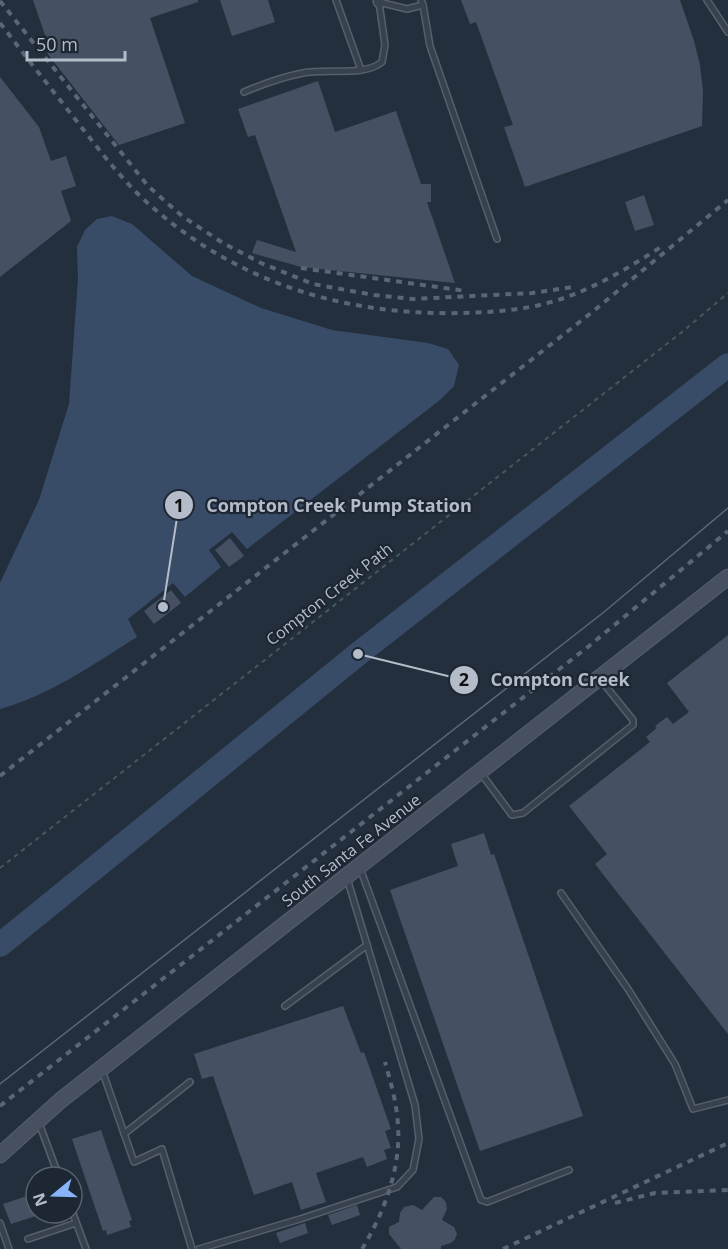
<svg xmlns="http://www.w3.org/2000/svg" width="728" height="1249" font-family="'Open Sans',sans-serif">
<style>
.water{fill:#394c67}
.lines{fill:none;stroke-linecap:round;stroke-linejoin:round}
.river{stroke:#394c67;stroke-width:24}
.building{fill:#455162}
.lane-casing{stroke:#565f6c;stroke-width:8}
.street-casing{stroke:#565f6c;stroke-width:13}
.secondary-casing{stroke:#565f6c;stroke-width:17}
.path{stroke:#44595c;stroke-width:2;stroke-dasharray:4.5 4.5;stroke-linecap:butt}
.lane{stroke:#38414e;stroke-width:5}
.street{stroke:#38414e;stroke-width:10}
.secondary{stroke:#465061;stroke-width:15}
.tram{stroke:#5a6575;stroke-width:1.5}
.rail{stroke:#5a6575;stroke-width:4;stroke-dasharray:6 6;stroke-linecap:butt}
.labels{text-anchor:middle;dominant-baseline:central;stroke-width:4.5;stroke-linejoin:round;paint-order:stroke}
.street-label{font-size:16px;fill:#b4bcc9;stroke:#1d2633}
.leader{fill:none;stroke:#b4bcc9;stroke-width:2}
.callout-dot{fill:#b4bcc9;stroke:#1d2633;stroke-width:2}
.mark-label{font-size:18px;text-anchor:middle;font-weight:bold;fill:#111}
.callout-label{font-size:18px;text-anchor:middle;font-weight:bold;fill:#b4bcc9;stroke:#1d2633;stroke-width:4.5;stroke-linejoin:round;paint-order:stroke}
</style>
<rect width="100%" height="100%" fill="#242f3e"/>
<!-- water -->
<path class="water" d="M112 216 132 224 192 276 261 308 332 330 428 343 448 349 459 365 454 386 440 400 247 549 232 532 209 550 221 567 185 597 173 583 128 619 137 637C94 664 50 695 0 709V583L39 500 69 404 78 279 77 247 85 230 97 219Z"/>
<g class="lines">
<!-- river -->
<polyline class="river" points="0,945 358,654 728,365"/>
</g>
<!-- building -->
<g class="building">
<polygon points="33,0 198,0 198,2 150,18 185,123 119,145 47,53 58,50 45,35"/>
<polygon points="220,0 268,0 275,22 232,36"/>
<polygon points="461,0 680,0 694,41 700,65 703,91 702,126 525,187 504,127 513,125 476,22 470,24"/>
<polygon points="0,77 39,127 51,161 66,156 76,186 61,191 71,221 0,277"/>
<polygon points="318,81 335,132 396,111 421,184 431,184 431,202 427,202 455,283 301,267 252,253 257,240 296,252 255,135 248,137 238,109"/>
<polygon points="644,195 654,225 635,231 625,202"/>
<polygon points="230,538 244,556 229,567 215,550"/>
<polygon points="171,590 181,603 154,624 144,611"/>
<polygon points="728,635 728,1034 595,864 607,854 569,806 650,742 646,737 657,728 655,726 667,717 673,724 689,712 667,683"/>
<polygon points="484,833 491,855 494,854 583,1116 480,1151 390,890 458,866 451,844"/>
<polygon points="343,1006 361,1053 364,1052 391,1129 385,1131 391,1148 384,1150 387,1159 367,1167 363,1157 316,1173 326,1202 301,1210 292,1182 254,1195 213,1076 202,1079 194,1054"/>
<polygon points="101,1130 132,1220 129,1221 131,1227 107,1235 106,1230 103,1231 72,1139"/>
<polygon points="36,1193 36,1216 11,1224 3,1204"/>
<polygon points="434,1197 441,1197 446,1202 447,1209 442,1220 454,1227 457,1234 455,1239 451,1243 441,1246 441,1249 401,1249 389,1234 389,1227 399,1222 400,1213 404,1207 413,1205 422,1210"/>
<polygon points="357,1205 360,1215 332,1225 328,1215"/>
<polygon points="305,1223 308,1233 280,1243 276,1233"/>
</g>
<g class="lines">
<!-- lane casing -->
<g class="lane-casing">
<g id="lane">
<polyline points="336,0 361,70"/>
<polyline points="707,0 728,32"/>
<polyline points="423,5 430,46 497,239"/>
<path d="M244 92C263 84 282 77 303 73 326 68 364 77 382 62L385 45 379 2 407 9 423 5 421 0"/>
<polyline points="480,772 512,815 523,813 633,725 633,720 600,679"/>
<polyline points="360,868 481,1200 487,1202 569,1170"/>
<polyline points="561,893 628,989 675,1064 693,1109 728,1100"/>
<polyline points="285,1006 367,945"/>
<polyline points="102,1070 134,1162 162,1149 192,1249"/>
<polyline points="39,1123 59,1177"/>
<polyline points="124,1134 190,1082"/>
<polyline points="72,1211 86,1249"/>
<polyline points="0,1223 9,1249"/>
<polyline points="28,1239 76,1223"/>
<polyline points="199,1249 300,1219 397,1187 413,1170 419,1139 415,1105 347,878"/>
</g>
</g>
<!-- street casing -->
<g class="street-casing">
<polyline id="street" points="379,0 379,2"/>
</g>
<!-- secondary casing -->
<g class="secondary-casing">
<polyline id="secondary" points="0,1155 61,1100 728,577"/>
</g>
<!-- path -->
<polyline class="path" points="0,868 682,332 728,293"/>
<!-- lane -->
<use href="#lane" class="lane"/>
<!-- street -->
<use href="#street" class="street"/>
<!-- secondary -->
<use href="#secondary" class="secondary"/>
<!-- tram -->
<polyline class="tram" points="0,1084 604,612 728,508"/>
<!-- rail -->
<g class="rail">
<polyline points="0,1 148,186 182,216 223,243 261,263 313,284 374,295 413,299 532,293 573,287"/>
<path d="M0 23C26 57 52 90 79 124 97 147 116 172 137 193 226 279 339 316 461 313 496 312 530 310 564 298 599 286 633 265 664 245"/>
<polyline points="301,268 466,291"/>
<polyline points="0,776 591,313 728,200"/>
<polyline points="0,1106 589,646 728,531"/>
<polyline points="615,1203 655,1193 728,1190"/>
<path d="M362 1249C384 1213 401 1168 398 1126 397 1104 391 1083 385 1062"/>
<polyline points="503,1249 728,1143"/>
</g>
</g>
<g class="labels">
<!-- street labels -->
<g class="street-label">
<text transform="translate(329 594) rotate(-38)">Compton Creek Path</text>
<text transform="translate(351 850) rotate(-38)">South Santa Fe Avenue</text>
</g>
</g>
<!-- callouts -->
<path class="leader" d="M163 607L179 505M358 654L464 680"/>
<g class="callout-dot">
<circle cx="163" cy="607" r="6"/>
<circle cx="358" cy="654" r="6"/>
<circle cx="179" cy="505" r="15"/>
<circle cx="464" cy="680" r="15"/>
</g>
<g class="mark-label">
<text x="179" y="512">1</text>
<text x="464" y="686">2</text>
</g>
<g class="callout-label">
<text x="339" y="512">Compton Creek Pump Station</text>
<text x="560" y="686">Compton Creek</text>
</g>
<!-- north arrow -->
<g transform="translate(54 1195) rotate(251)"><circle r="28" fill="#1d2633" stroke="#59626f" stroke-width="1.5"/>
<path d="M0-4.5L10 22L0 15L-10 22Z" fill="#8ab4f8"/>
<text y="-9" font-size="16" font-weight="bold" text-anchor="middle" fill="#b4bcc9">N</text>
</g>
<!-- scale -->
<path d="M27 51v9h98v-9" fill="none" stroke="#b4bcc9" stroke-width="3"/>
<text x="36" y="51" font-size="18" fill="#b4bcc9" stroke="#1d2633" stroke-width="4.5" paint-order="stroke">50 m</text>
</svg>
